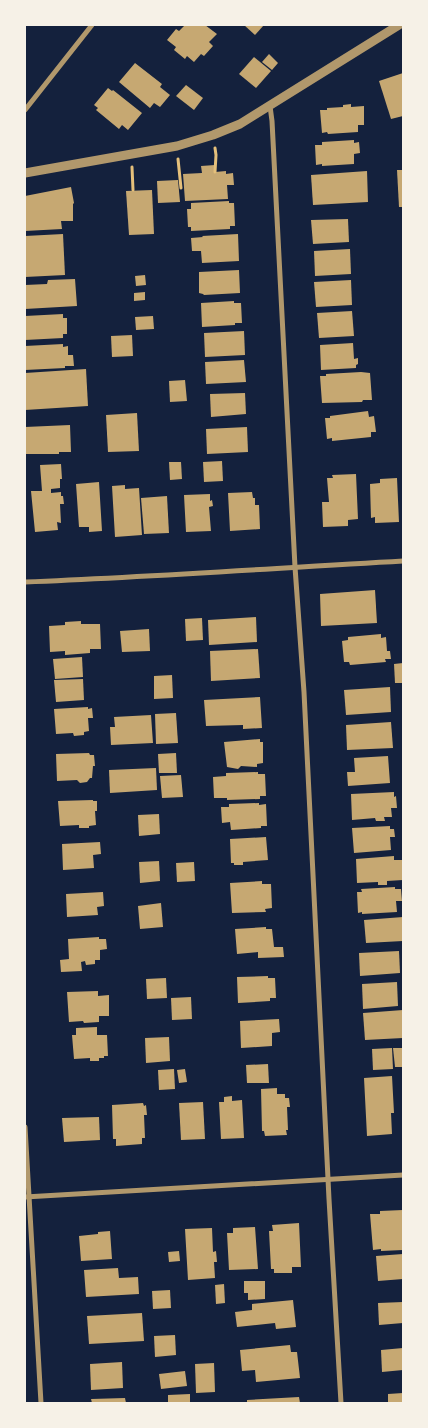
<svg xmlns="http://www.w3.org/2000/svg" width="428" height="1428" font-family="Roboto,sans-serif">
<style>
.building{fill:#c6a872}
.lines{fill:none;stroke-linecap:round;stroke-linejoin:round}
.path{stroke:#e5c07b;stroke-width:3}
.minor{stroke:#b1986c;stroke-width:5}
.tertiary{stroke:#b1986c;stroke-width:9}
</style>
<rect width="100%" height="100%" fill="#14213d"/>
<!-- building -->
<g class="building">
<polygon points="185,25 205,25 217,34 209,42 213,46 204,56 201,54 194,62 187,56 185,59 174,50 176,47 167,40 176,29 179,31"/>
<polygon points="244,25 264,25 255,35"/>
<polygon points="269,54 278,63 272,70 262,62"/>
<polygon points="254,57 271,71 256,88 239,74"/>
<polygon points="135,63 162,84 160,87 170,95 160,107 154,103 150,108 119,82"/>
<polygon points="403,73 403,116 391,119 379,81"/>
<polygon points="186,85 203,98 194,110 176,96"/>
<polygon points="108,88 112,91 113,90 142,113 128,130 122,125 119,129 96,110 98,108 94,105"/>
<polygon points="351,104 351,107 364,106 364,125 358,125 358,132 328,134 327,132 322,133 320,110 327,110 327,108 343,107 343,105"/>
<polygon points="354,140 354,143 359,142 360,153 354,154 354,164 322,166 322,164 316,165 315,145 322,145 322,142"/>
<polygon points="215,165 215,172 226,171 226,174 233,173 234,185 227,185 228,199 185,201 183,174 202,173 201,166"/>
<polygon points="397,170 403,170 403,207 399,207"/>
<polygon points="367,171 368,202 313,205 311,175"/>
<polygon points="178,180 180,202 158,203 157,181"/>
<polygon points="71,187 74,203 73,204 73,221 61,221 62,229 25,231 25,196"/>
<polygon points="152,190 154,234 129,235 126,191"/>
<polygon points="229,201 229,203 234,203 235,226 230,226 230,229 191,231 191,227 188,227 187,209 191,209 191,203"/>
<polygon points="348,219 349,242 313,244 311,220"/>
<polygon points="63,234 65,275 25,277 25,236"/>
<polygon points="238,234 239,261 202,263 201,251 192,251 191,238 203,237 202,236"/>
<polygon points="350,249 351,274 315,276 314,251"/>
<polygon points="239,270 240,293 204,295 203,294 199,293 199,272"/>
<polygon points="145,275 146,285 136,286 135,276"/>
<polygon points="75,279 77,306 25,309 25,285 47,284 48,280"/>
<polygon points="351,280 352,305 316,307 314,282"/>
<polygon points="145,292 145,300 134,301 134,293"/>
<polygon points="234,301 234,303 241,303 242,323 235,323 235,325 202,327 201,303"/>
<polygon points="352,311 354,336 319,338 317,313"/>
<polygon points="63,314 63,318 67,318 67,334 63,334 63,338 25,340 25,316"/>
<polygon points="153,316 154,329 136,330 135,317"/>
<polygon points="244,331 245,355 205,357 204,333"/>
<polygon points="132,335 133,356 112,357 111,336"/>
<polygon points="353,343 354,359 358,358 358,364 356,365 356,368 321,370 320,345"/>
<polygon points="63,344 63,347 68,346 68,355 73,355 74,366 65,366 65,368 25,370 25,346"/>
<polygon points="244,360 246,382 206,384 205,362"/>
<polygon points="86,369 88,406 25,410 25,373"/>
<polygon points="361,372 370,373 372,400 363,400 362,402 322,403 320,376 326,376 326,374"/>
<polygon points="185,380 187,401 170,402 169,381"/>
<polygon points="245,393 246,414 211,417 210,394"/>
<polygon points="368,411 369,417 374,416 376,432 371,432 371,437 332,441 332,438 327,439 325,418 330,418 330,416"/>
<polygon points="137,413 139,451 108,452 106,415"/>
<polygon points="70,425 71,452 59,452 59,454 25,454 25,427"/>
<polygon points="247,427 248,452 207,454 206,429"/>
<polygon points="222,461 223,481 204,482 203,462"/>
<polygon points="169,462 181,462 182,479 170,480"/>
<polygon points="61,464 62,479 60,479 60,488 51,489 51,493 61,492 61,496 63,496 64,504 60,504 61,523 57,522 58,530 35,532 31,491 42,491 40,465"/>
<polygon points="356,474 358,519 348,520 348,526 323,527 322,502 329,502 327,478 333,478 332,475"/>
<polygon points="397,478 399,522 375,523 375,517 371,518 370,484 380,483 380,479"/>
<polygon points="99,482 102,531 89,532 89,527 79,527 76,484"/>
<polygon points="125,485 125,489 139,488 142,535 115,537 112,486"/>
<polygon points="252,492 253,498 255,498 255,505 259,505 260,529 230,531 228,493"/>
<polygon points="210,494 210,501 212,500 213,506 209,507 211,531 186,532 184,495"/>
<polygon points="167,496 169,533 144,534 141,498"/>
<polygon points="375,590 377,623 321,626 320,594"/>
<polygon points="256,617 257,642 209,645 208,620"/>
<polygon points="202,618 203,640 186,641 185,619"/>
<polygon points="81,621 81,624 100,624 101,649 90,649 90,653 65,655 65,651 50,652 49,626 65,625 65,622"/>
<polygon points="149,629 150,651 122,652 120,631"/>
<polygon points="381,634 381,638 386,637 387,651 390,651 391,659 385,659 386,662 350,665 349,662 344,662 342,641 348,640 348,637"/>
<polygon points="258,649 260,678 211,681 210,651"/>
<polygon points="82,657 83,677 55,679 53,659"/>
<polygon points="403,663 403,683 395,683 394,664"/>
<polygon points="172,675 173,698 154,699 154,676"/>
<polygon points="83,679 84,700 56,702 54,680"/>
<polygon points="390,687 391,712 346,715 344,690"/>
<polygon points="260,697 262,728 243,729 243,725 206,726 204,700"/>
<polygon points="88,707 88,709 92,708 93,718 88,718 89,731 84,732 84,735 74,736 73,733 56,734 54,709"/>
<polygon points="176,713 178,743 156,744 155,714"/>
<polygon points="151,715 153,743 111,745 110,727 115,727 114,717"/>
<polygon points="391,722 393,748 347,750 346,725"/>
<polygon points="260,739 260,742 263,742 263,763 257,764 257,767 241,766 238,769 227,767 224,742"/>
<polygon points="89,753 90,755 94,755 95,766 93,766 92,778 90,778 87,782 80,783 77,780 57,781 56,754"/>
<polygon points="176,753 177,773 159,773 158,754"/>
<polygon points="388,756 390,783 348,786 347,772 355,772 354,758"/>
<polygon points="156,768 157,790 110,793 109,770"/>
<polygon points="258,772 258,774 265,774 266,796 260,796 260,799 227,800 227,798 214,798 213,777 226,776 226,773"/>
<polygon points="181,775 183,797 162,798 160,776"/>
<polygon points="394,792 394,797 396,796 397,808 391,808 392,817 384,817 385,821 376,821 375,818 352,820 351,794"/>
<polygon points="93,800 93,801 97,801 97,811 95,811 96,825 89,826 89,828 79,828 79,825 60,826 58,801"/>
<polygon points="259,803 259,805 266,804 267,826 261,826 261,828 231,830 230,822 222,823 221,807 229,807 229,804"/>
<polygon points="159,814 160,834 139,836 138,815"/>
<polygon points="390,826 390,829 394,829 395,837 390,837 391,850 354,853 352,828"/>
<polygon points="266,837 268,860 243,862 243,865 234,865 234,863 231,863 230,839"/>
<polygon points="100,842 101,854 93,855 94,868 63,870 62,844"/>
<polygon points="394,856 394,860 403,860 403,880 387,881 387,885 378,885 378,882 357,883 356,859"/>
<polygon points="159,861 160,881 140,883 139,862"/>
<polygon points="194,862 195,881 177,882 176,863"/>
<polygon points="262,881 262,884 271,884 272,908 265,909 266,912 232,913 230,883"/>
<polygon points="395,887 395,889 401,889 402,901 396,901 397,912 362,914 362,912 358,913 357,892 362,892 361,889"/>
<polygon points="103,892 104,906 97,907 98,915 67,917 66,894"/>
<polygon points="161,903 163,927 140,929 138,906"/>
<polygon points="403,917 403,941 366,943 364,920"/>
<polygon points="266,927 266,929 272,929 274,947 283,947 284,957 258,958 258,952 237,954 235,929"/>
<polygon points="99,937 99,939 106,939 107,949 100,950 100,960 95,960 95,964 86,965 85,961 81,962 82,971 61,972 60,960 69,959 68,939"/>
<polygon points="399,951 400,973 360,976 359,953"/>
<polygon points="268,976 268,978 275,978 276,998 270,998 270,1001 238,1003 237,977"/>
<polygon points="166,978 167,998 147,999 146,979"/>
<polygon points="397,982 398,1006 363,1009 362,984"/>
<polygon points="98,991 98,996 109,995 109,1016 99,1016 99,1022 84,1023 83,1021 69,1022 67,992"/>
<polygon points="191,997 192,1019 172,1020 171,998"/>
<polygon points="403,1010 403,1038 365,1040 363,1013"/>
<polygon points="279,1019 280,1032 272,1033 272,1046 241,1048 240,1021"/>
<polygon points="97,1027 97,1035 107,1035 108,1056 104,1056 104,1058 99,1058 99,1061 90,1061 90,1058 74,1059 72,1035 76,1035 76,1028"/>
<polygon points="169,1037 170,1061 146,1063 145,1038"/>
<polygon points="392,1048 393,1069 373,1070 372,1049"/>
<polygon points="393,1048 403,1048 403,1067 395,1067"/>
<polygon points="268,1064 269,1083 247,1083 246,1065"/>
<polygon points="174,1069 175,1089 159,1090 158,1070"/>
<polygon points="185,1069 187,1082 179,1083 177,1070"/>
<polygon points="392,1076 394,1113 391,1113 392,1134 367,1136 364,1078"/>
<polygon points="277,1088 277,1094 285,1094 285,1098 289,1098 290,1107 287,1107 288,1130 286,1130 287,1135 265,1136 264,1131 262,1131 261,1089"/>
<polygon points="232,1096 232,1101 242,1100 244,1138 221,1139 219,1102 224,1102 224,1097"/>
<polygon points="203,1102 205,1139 181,1140 179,1103"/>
<polygon points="143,1103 144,1106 146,1105 147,1115 144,1115 145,1138 142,1138 142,1144 116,1146 116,1139 113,1139 112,1105"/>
<polygon points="99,1117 100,1140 64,1142 62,1118"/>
<polygon points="403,1210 403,1250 381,1251 381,1249 373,1250 370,1214 380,1214 380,1211"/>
<polygon points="299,1223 301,1267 292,1267 292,1273 274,1273 274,1269 271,1269 269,1231 273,1231 272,1225"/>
<polygon points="255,1227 258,1269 229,1270 227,1233 233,1233 233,1228"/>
<polygon points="212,1228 213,1252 216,1251 217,1262 214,1262 215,1278 188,1280 185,1229"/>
<polygon points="110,1231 112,1259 81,1261 79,1236 98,1234 98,1232"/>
<polygon points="179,1251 180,1261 169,1262 168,1252"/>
<polygon points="403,1254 403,1279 378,1281 376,1256"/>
<polygon points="118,1268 119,1278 138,1277 139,1294 86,1297 84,1270"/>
<polygon points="244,1281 265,1281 265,1299 248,1300 248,1293 244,1293"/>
<polygon points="224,1284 225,1303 216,1304 215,1285"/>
<polygon points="170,1290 171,1308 153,1309 152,1291"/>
<polygon points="293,1300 296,1327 276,1329 275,1323 237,1327 235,1312 252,1310 252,1304"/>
<polygon points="403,1302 403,1323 379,1325 378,1303"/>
<polygon points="142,1313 144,1341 89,1344 87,1316"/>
<polygon points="175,1335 176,1355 155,1357 154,1336"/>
<polygon points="290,1345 291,1352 297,1352 300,1378 256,1382 255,1370 242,1371 240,1350"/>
<polygon points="403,1348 403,1370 382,1372 381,1350"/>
<polygon points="122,1362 123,1388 91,1390 90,1364"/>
<polygon points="214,1363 215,1392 196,1393 195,1364"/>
<polygon points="185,1371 187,1386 161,1389 159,1374"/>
<polygon points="403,1393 403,1403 388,1403 388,1394"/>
<polygon points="190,1394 190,1403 168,1403 168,1395"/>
<polygon points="299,1397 300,1403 247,1403 247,1400"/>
<polygon points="125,1398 126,1403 92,1403 91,1399"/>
</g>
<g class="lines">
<!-- path -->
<g class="path">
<polyline points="178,159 181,188"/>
<polyline points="132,167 133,190"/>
<polyline points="215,172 216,155 215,148"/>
</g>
<!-- minor -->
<g class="minor">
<polyline points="270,106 272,121 295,567 304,692 329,1199 341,1403"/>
<polyline points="25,110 92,25"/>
<path d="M25 582C151 577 277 568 403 561"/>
<polyline points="25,1127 41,1403"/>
<polyline points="25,1197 403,1175"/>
</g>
<!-- tertiary -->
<polyline class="tertiary" points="25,173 177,146 213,135 240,124 399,25"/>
</g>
<!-- border -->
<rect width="428" height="1428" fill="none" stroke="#f6f1e7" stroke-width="52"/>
</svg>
